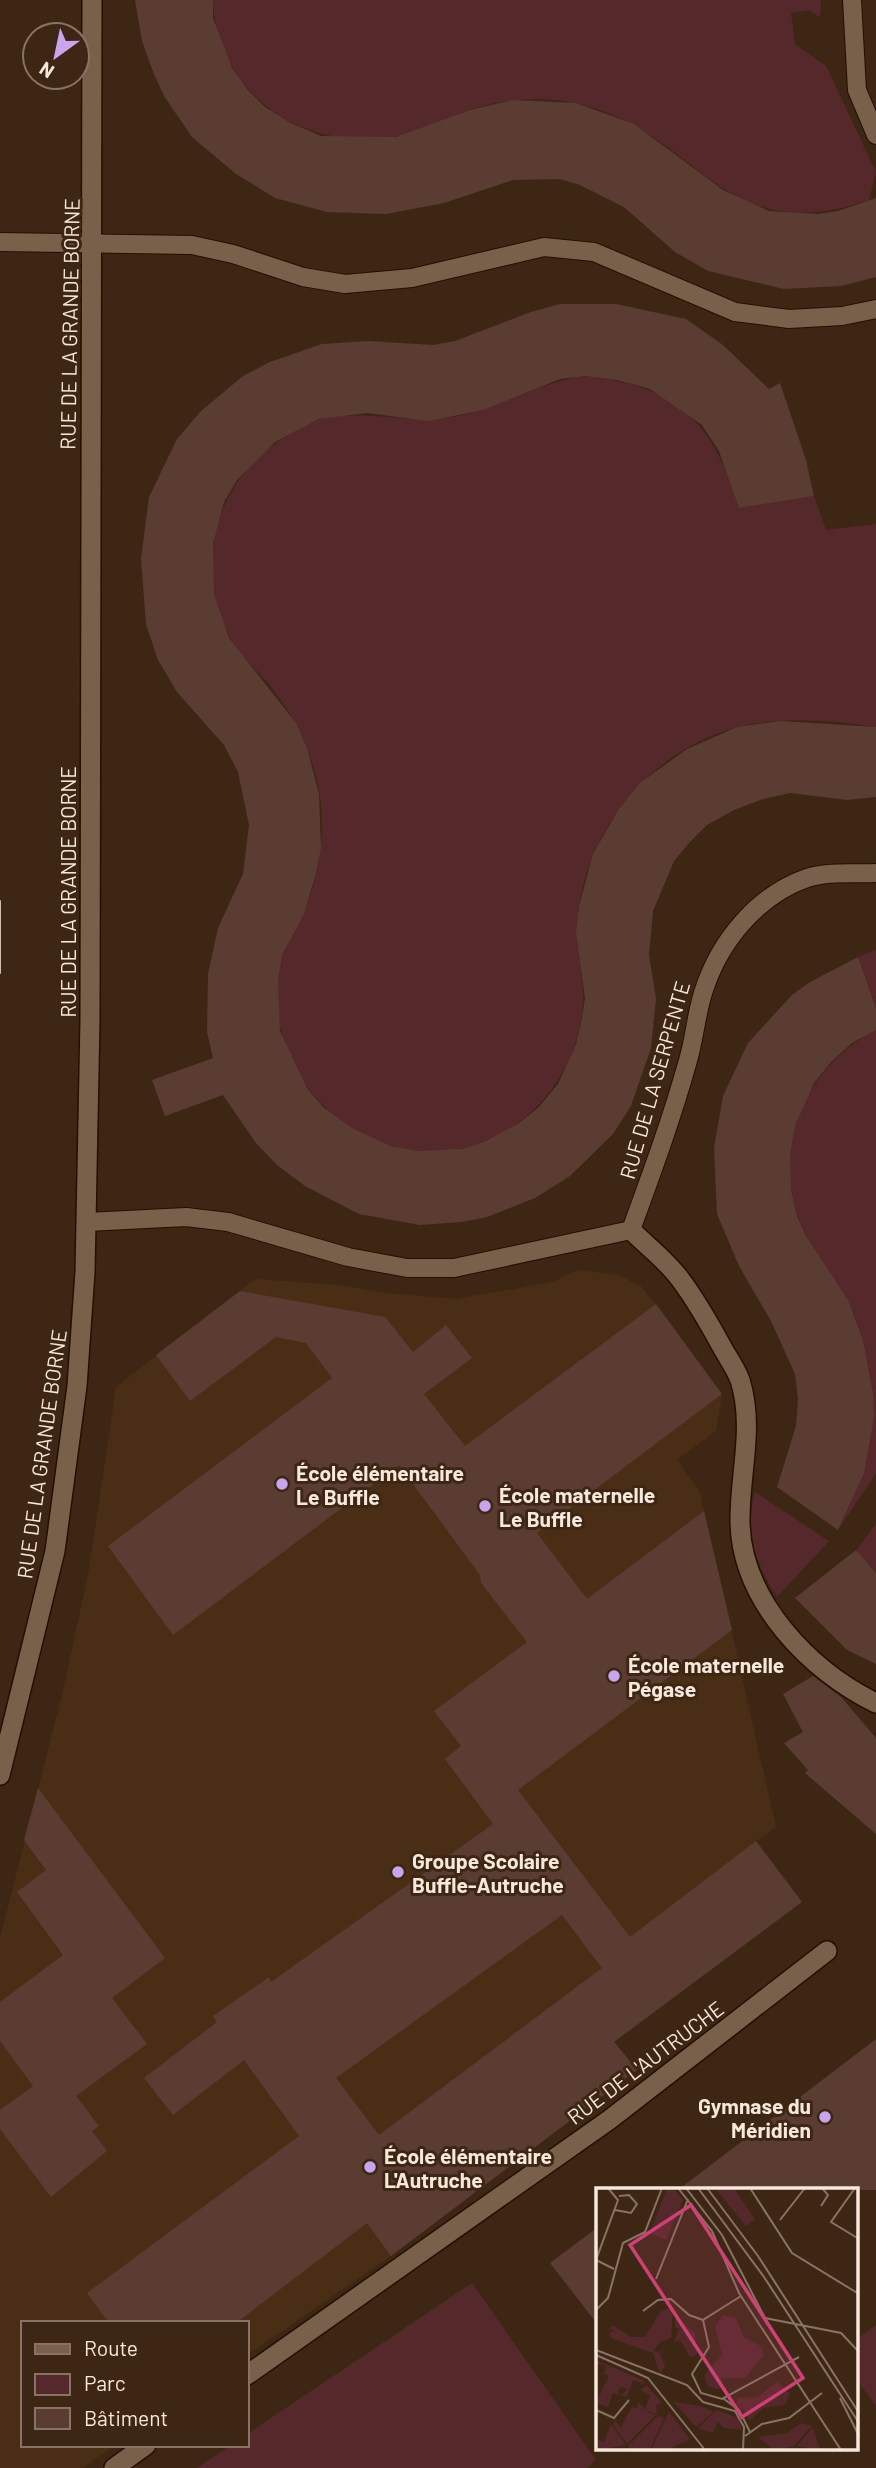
<svg xmlns="http://www.w3.org/2000/svg" width="876" height="2468" font-family="Barlow,sans-serif">
<style>
.built{fill:#492e15}
.green{fill:#55282c}
.building{fill:#5a3c32;fill-rule:evenodd}
.lines{fill:none;stroke-linecap:round;stroke-linejoin:round}
.service-casing{stroke:#231000;stroke-width:20}
.pedestrian-casing{stroke:#231000;stroke-width:22}
.minor-casing{stroke:#231000;stroke-width:22}
.service{stroke:#79604b;stroke-width:18}
.pedestrian{stroke:#79604b;stroke-width:19}
.minor{stroke:#79604b;stroke-width:19}
.tram{stroke:#cfbeb1;stroke-width:2}
.poi-dot{fill:#c9a5ee;stroke:#3d2714;stroke-width:2.5}
.labels{text-anchor:middle;dominant-baseline:central;stroke-width:6;stroke-linejoin:round;paint-order:stroke}
.street-label{font-size:21px;fill:#f7e8dc;stroke:#3d2714}
.poi-label{font-size:21px;font-weight:bold;fill:#f7e8dc;stroke:#3d2714;text-anchor:start}
.inset-road{fill:none;stroke:#877464;stroke-width:2}
.view{fill:#cd4275;fill-opacity:0.15;stroke:#cd4275;stroke-width:3.5}
.inset-edge{fill:none;stroke:#f7e8dc;stroke-width:3.5}
</style>
<rect width="100%" height="100%" fill="#3d2714"/>
<!-- built -->
<polygon class="built" points="577,1270 618,1275 641,1286 722,1394 716,1431 677,1460 700,1492 776,1827 756,1841 802,1902 614,2041 637,2070 391,2256 247,2355 247,2323 23,2323 23,2445 115,2445 82,2468 0,2468 0,1938 62,1695 89,1570 116,1387 255,1279 339,1285 385,1293 456,1299 553,1282"/>
<!-- green -->
<g class="green">
<path d="M213 0H821L820 17 808 10 791 13 795 44 826 66 876 172 869 200C719 251 702 133 579 104 545 95 502 99 469 110 445 119 421 134 395 137 342 144 292 133 254 95 229 71 214 34 213 0Z"/>
<path d="M585 376C677 386 713 421 739 508L814 496 826 530 876 524V727C830 720 778 716 734 728 652 751 592 824 579 906 573 945 588 982 581 1020 566 1108 481 1172 391 1146 312 1123 261 1039 281 959 285 944 296 930 302 916 312 896 317 874 320 852 329 791 307 730 268 683 256 669 240 656 231 640 189 568 218 472 291 434 302 428 313 420 325 418 372 410 413 425 458 416 502 407 540 382 585 376Z"/>
<polygon points="876,950 876,1008 858,957"/>
<path d="M876 1030V1473L838 1530C870 1466 876 1411 863 1340 850 1296 824 1272 805 1233 767 1155 801 1069 876 1030Z"/>
<path d="M755 1492 829 1541 777 1597C756 1566 744 1530 755 1492Z"/>
<polygon points="876,1523 876,1573 856,1551"/>
<polygon points="472,2283 596,2460 587,2468 197,2468 231,2445 247,2445 247,2434"/>
<polygon points="876,2325 876,2406 857,2380 857,2339"/>
</g>
<!-- building -->
<g class="building">
<polygon points="135,0 213,0 213,18 232,68 248,90 265,107 291,123 321,136 396,137 470,110 513,100 576,103 634,124 723,190 769,211 818,214 838,211 876,198 876,277 841,286 784,289 708,271 675,252 624,207 580,185 560,179 513,180 444,203 386,214 327,212 275,198 236,174 192,137 164,96 154,74 142,41"/>
<polygon points="560,304 616,304 686,319 723,345 769,389 780,383 806,460 814,496 739,508 719,451 702,425 650,389 617,380 585,376 560,379 483,410 429,421 367,413 319,419 275,442 237,480 224,502 213,544 214,594 229,638 296,723 307,748 319,794 321,848 316,874 304,914 282,955 278,981 280,1031 307,1088 323,1107 352,1128 390,1146 419,1151 462,1149 484,1142 519,1123 539,1107 558,1084 576,1044 581,1023 585,998 576,932 579,906 593,854 618,810 640,783 687,749 737,727 781,721 876,727 876,797 847,800 790,793 763,799 734,810 707,825 689,843 674,861 653,911 649,955 656,999 651,1048 631,1106 613,1134 570,1176 535,1198 487,1217 462,1222 420,1225 359,1214 305,1186 277,1165 256,1143 223,1095 165,1116 152,1080 213,1058 207,1032 208,974 218,928 243,874 249,825 238,772 224,745 177,692 158,660 146,624 141,559 149,497 177,439 201,411 243,376 270,362 322,344 368,341 433,345 455,341 531,312"/>
<polygon points="858,957 876,1008 876,1030 852,1043 832,1061 814,1083 795,1126 790,1155 791,1190 797,1216 806,1236 848,1300 863,1340 873,1394 874,1417 864,1473 838,1530 777,1487 796,1426 798,1399 795,1374 771,1321 739,1266 717,1214 714,1148 723,1096 748,1043 792,995 810,982"/>
<path d="M240 1291 385 1317 413 1352 446 1325 472 1358 424 1394 465 1446 656 1304 722 1394 537 1533 587 1599 704 1511 732 1630 518 1790 630 1937 756 1841 802 1902 614 2042 637 2070 391 2256 367 2223 236 2323H109L87 2293 299 2136 244 2060 173 2115 144 2078 217 2022 213 2016 269 1977 271 1982 493 1824 445 1759 461 1746 434 1711 527 1642 481 1583 480 1575 399 1465 173 1635 108 1546 332 1378 306 1343 276 1337 190 1401 156 1355ZM562 1915 602 1968 379 2135 336 2078Z"/>
<polygon points="856,1550 876,1573 876,1664 847,1650 795,1598"/>
<polygon points="813,1676 841,1697 876,1738 876,1834 805,1773 808,1770 784,1743 803,1732 783,1694"/>
<polygon points="38,1788 165,1958 112,1998 147,2044 76,2096 99,2126 92,2131 107,2151 51,2197 0,2129 0,2110 33,2086 0,2041 0,2002 63,1955 17,1892 46,1870 24,1840"/>
<polygon points="876,2039 876,2190 678,2190"/>
<polygon points="598,2227 598,2325 550,2263"/>
</g>
<g class="lines">
<!-- service casing -->
<g class="service-casing">
<g id="service">
<polyline points="852,0 857,90 876,135"/>
<polyline points="0,242 192,245 233,254 303,277 345,284 412,278 544,247 594,252 735,312 789,319 842,316 876,309"/>
<path d="M87 1222 186 1217 228 1222 348 1257 407 1268H454L631 1230C651 1175 671 1121 687 1064 695 1039 696 1011 705 987 721 940 758 895 807 878 828 871 854 874 876 873"/>
</g>
</g>
<!-- pedestrian casing -->
<g class="pedestrian-casing">
<path id="pedestrian" d="M631 1230C647 1246 667 1261 680 1279 696 1300 710 1325 722 1347 728 1358 736 1369 740 1380 755 1428 739 1475 740 1523 742 1601 810 1671 876 1703"/>
</g>
<!-- minor casing -->
<g class="minor-casing">
<g id="minor">
<polyline points="0,1775 55,1551 77,1386 85,1272 90,1020 92,0"/>
<polyline points="247,2375 609,2120 827,1951"/>
<polyline points="114,2468 146,2445"/>
</g>
</g>
<!-- service -->
<use href="#service" class="service"/>
<!-- pedestrian -->
<use href="#pedestrian" class="pedestrian"/>
<!-- minor -->
<use href="#minor" class="minor"/>
<!-- tram -->
<polyline class="tram" points="0,901 0,973"/>
</g>
<!-- markers -->
<g class="poi-dot">
<circle cx="282" cy="1484" r="7"/>
<circle cx="485" cy="1506" r="7"/>
<circle cx="614" cy="1676" r="7"/>
<circle cx="398" cy="1872" r="7"/>
<circle cx="825" cy="2117" r="7"/>
<circle cx="370" cy="2167" r="7"/>
</g>
<g class="labels">
<!-- street labels -->
<g class="street-label">
<text transform="translate(69 324) rotate(-89)">RUE DE LA GRANDE BORNE</text>
<text transform="translate(67 892) rotate(-90)">RUE DE LA GRANDE BORNE</text>
<text transform="translate(654 1080) rotate(-74)">RUE DE LA SERPENTE</text>
<text transform="translate(41 1454) rotate(-82)">RUE DE LA GRANDE BORNE</text>
<text transform="translate(645 2062) rotate(-37)">RUE DE L'AUTRUCHE</text>
</g>
<!-- poi labels -->
<g class="poi-label">
<text x="296" y="1472">École élémentaire<tspan x="296" dy="24">Le Buffle</tspan></text>
<text x="499" y="1494">École maternelle<tspan x="499" dy="24">Le Buffle</tspan></text>
<text x="628" y="1664">École maternelle<tspan x="628" dy="24">Pégase</tspan></text>
<text x="412" y="1860">Groupe Scolaire<tspan x="412" dy="24">Buffle-Autruche</tspan></text>
<text x="811" y="2105" text-anchor="end">Gymnase du<tspan x="811" dy="24">Méridien</tspan></text>
<text x="384" y="2155">École élémentaire<tspan x="384" dy="24">L'Autruche</tspan></text>
</g>
</g>
<!-- overview -->
<g transform="translate(596 2188)">
<rect width="262" height="262" fill="#3d2714"/>
<path d="M71 0H77L87 12 70 52 54 45ZM119 0H138L159 32 150 38ZM77 120 75 150 64 154 57 163 63 165 70 158 64 166 69 178 64 186 57 165 15 150 13 145 19 142H14L16 137 35 149H49L65 122ZM79 121 83 132 99 145V158L103 162 99 168 94 169 84 152 78 154 83 141 79 140ZM127 127 140 130 148 149 165 158 168 167 149 190H125L126 200 120 201 111 197 108 187 126 167 119 139ZM0 172 46 192 66 215 60 217 61 226 42 220 60 227 31 256 17 237 19 232 25 239 36 219 40 220 43 214 49 221 54 207 44 202 51 197 37 192 31 209 25 207 32 201 25 199 22 204 18 187 23 207 17 205 12 219 0 215 13 188 8 186 10 178 3 176 0 182ZM181 194 194 205 189 217 167 220 153 233 149 223 138 217 143 210 162 209ZM78 214 105 218 118 224 100 239ZM121 222 142 230 146 242 128 240 122 234 117 245 102 240ZM73 224 94 251 73 261 55 262ZM62 228 68 230 54 262H35L32 258ZM205 235 216 238 198 258 178 262 162 249 191 245ZM15 236 30 257 0 262 2 252 8 254ZM217 239 222 256 226 262 201 258Z" fill="#55282c"/>
<path class="inset-road" d="M12 0 22 12 0 72 18 81M82 0 116 43 143 105 245 262M90 0 126 47 169 130 245 145 263 164M102 0 168 89 263 235M111 0 162 68 263 225M154 0 196 65 263 106M259 0 235 34 263 51M225 18 232 7 226 0M19 22 35 25 41 16 33 7 23 8M184 32 209 0M60 91 92 11M145 108 107 132 113 159 96 186 105 205 126 211 203 169M0 122 12 110 27 55 49 44 66 0M47 123 62 112 75 111 93 127 107 132M0 162 91 197 107 214 139 223 148 239 147 262M0 167 52 190 109 262M244 210 263 248M128 211 143 222 154 244M0 222 18 230 33 212M149 248 166 236 193 230 226 205"/>
<path class="view" d="M95 17 207 190 146 229 34 57Z"/>
<rect width="262" height="262" class="inset-edge"/>
</g>
<!-- legend -->
<rect x="21" y="2321" width="228" height="126" fill="#3d2714" stroke="#877464" stroke-width="2"/>
<rect x="35" y="2344" width="35" height="10" fill="#79604b" stroke="#877464" stroke-width="2"/>
<text x="84" y="2356" font-size="21" fill="#f7e8dc">Route</text>
<rect x="35" y="2374" width="35" height="21" fill="#55282c" stroke="#877464" stroke-width="2"/>
<text x="84" y="2391" font-size="21" fill="#f7e8dc">Parc</text>
<rect x="35" y="2408" width="35" height="21" fill="#5a3c32" stroke="#877464" stroke-width="2"/>
<text x="84" y="2426" font-size="21" fill="#f7e8dc">Bâtiment</text>
<!-- north arrow -->
<g transform="translate(56 56) rotate(213)"><circle r="33" fill="#3d2714" stroke="#877464" stroke-width="2"/>
<path d="M0-5L12 26L0 18L-12 26Z" fill="#c9a5ee"/>
<text y="-10" font-size="19" font-weight="bold" text-anchor="middle" fill="#f7e8dc">N</text>
</g>
</svg>
